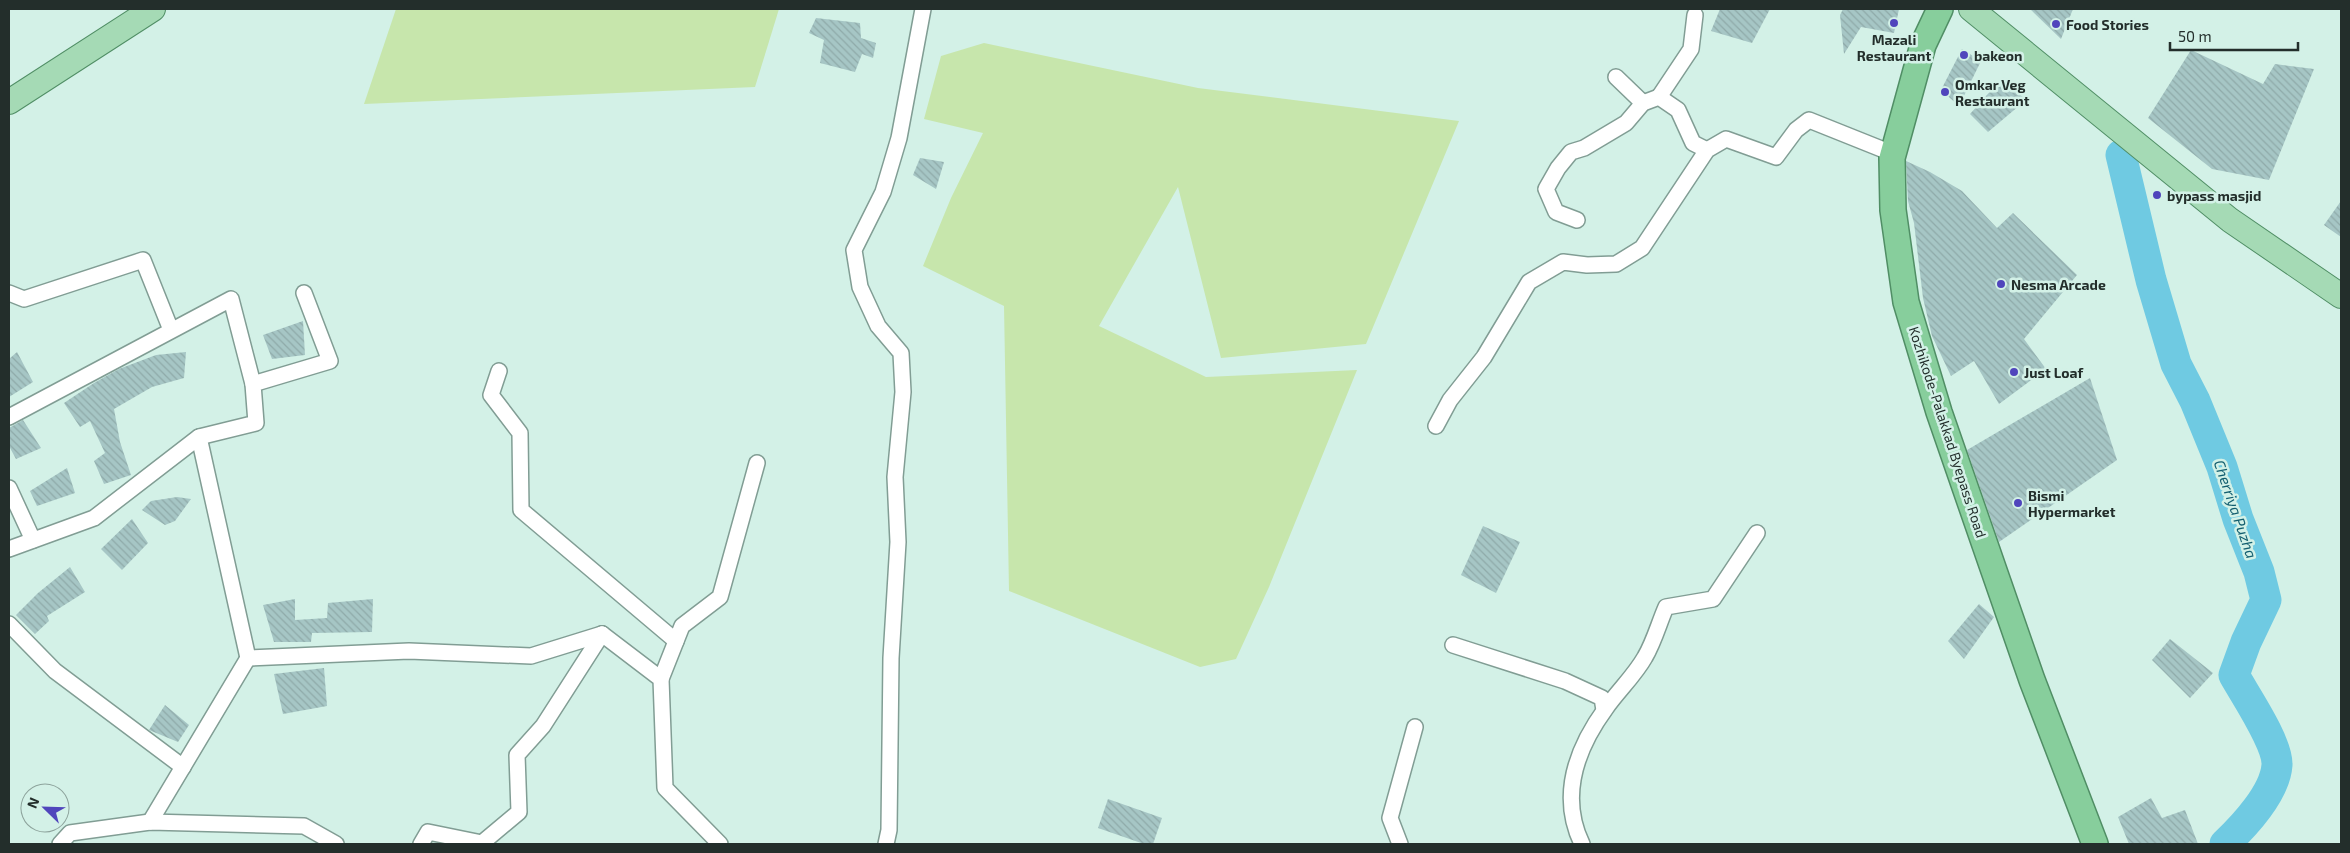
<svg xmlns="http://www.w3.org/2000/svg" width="2350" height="853" font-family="'Exo 2',sans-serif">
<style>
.park{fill:#c7e6ac}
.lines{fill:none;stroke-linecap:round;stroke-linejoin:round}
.river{stroke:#6fcae2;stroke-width:31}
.building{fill:url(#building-back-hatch)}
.minor-casing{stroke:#819d94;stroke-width:18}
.primary-casing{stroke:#508e65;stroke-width:26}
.trunk-casing{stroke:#508e65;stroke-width:28}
.minor{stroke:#fff;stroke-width:15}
.primary{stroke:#a5dab5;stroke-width:24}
.trunk{stroke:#87ce9c;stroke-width:25}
.poi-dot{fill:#5045bc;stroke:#d3f1e7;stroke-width:2}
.labels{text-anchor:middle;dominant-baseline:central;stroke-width:5;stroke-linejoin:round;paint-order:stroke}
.poi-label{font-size:14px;font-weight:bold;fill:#232e2b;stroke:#d3f1e7;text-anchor:start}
.street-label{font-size:14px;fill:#232e2b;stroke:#d3f1e7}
.water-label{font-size:15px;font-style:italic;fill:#125e6f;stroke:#d3f1e7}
</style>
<defs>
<pattern id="building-back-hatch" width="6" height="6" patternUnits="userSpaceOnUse" patternTransform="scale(1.25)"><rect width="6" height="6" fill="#a6c6c5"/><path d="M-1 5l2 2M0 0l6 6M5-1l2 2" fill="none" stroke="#8faaa9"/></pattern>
</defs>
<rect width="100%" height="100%" fill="#d3f1e7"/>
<!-- park -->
<g class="park">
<polygon points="396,9 779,9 755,87 364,104"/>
<polygon points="984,43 1198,88 1459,121 1366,344 1221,358 1178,187 1099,326 1206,377 1357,370 1269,587 1236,659 1200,667 1009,591 1004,306 923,266 951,198 983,133 924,119 941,56"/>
</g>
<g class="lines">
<!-- river -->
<path class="river" d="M2121 155 2151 280 2176 364 2195 401 2222 467 2238 519 2259 572 2266 600 2246 642 2234 675C2245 695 2278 743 2277 765 2275 793 2244 826 2225 844"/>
</g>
<!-- building -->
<g class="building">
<polygon points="1720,9 1770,9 1752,43 1711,31"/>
<polygon points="1843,9 1899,9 1894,33 1861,27 1844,54 1840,15"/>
<polygon points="2030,9 2073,9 2061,39"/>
<polygon points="816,18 860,23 861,38 876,43 873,58 862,54 855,72 820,63 824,40 809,33"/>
<polygon points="1962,49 1981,61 1959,106 1941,90"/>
<polygon points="2191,50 2263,84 2275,64 2314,69 2269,180 2212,169 2148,118"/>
<polygon points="2002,78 2026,100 1988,132 1970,114"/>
<polygon points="920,158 944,162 936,189 913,175"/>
<polygon points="1906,161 1930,172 1962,191 1997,228 2013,213 2077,275 2024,339 2046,369 1999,404 1974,361 1951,376 1932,336 1923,298 1914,223 1908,201"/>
<polygon points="2341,201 2341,237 2324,225"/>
<polygon points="303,321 305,355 272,359 263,335"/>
<polygon points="17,352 33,382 9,397 9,359"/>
<polygon points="186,352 184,378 152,387 114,409 120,442 131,475 104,484 94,461 105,453 90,421 80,427 64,403 94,383 119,369 156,355"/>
<polygon points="2090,378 2117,460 1999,542 1967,450"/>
<polygon points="23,420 41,448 16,459 9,446 9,428"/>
<polygon points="67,468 75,493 37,506 30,491"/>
<polygon points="177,497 191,499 175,521 165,525 142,510 151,501"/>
<polygon points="132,519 148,543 122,570 101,549"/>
<polygon points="1483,526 1520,542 1496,593 1461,575"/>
<polygon points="70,567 85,592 47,616 49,621 35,634 16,615 38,593"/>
<polygon points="295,599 295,620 327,618 328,603 373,599 372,632 312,633 311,642 274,642 263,605"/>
<polygon points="1979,604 1994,617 1964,659 1948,641"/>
<polygon points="2170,639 2213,673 2190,698 2152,660"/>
<polygon points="324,668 327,706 283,714 274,674"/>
<polygon points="165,705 189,725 178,742 149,730"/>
<polygon points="2151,798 2162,818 2185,810 2198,844 2129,844 2118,817"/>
<polygon points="1108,799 1162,818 1153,844 1144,844 1098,828"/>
</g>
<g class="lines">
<!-- minor casing -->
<g class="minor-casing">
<g id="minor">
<polyline points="1616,77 1643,103"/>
<polyline points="1659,97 1691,49 1695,15"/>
<polyline points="1577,220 1556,212 1546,189 1558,168 1571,152 1584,148 1626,123 1643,103 1659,97 1678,110 1693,143 1707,150"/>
<polyline points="9,293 24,299 143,260 171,330"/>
<polyline points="499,371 491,395 520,433 521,510 676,641"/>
<polyline points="9,417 231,299 253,384"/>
<polyline points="1436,426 1450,400 1484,357 1529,282 1563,262 1587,265 1616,264 1642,248 1707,150 1726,139 1776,157 1796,130 1809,120 1894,154"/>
<polyline points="199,437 256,423 253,384 330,361 304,293"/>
<polyline points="9,488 33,540"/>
<polyline points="9,549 94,518 199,437 248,658 409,651 531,656 602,634"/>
<polyline points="9,624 55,671 183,767"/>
<polyline points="602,634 661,679 665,788 720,844"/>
<polyline points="1453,645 1565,681 1602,698 1604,710"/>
<polyline points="661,679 682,626 720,597 757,463"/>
<polyline points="150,822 248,658"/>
<polyline points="60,844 70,833 150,822 304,826 336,844"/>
<polyline points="421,844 428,832 482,843 519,812 517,755 543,726 602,634"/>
<polyline points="886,844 889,830 891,658 898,542 895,477 903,392 901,353 878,326 860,287 854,250 883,192 899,138 923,9"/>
<polyline points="1400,844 1390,818 1415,727"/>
<path d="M1582 844C1559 796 1576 749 1606 708 1618 691 1635 675 1645 657 1654 642 1659 623 1666 607L1713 599 1757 533"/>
</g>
</g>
<!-- primary casing -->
<g class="primary-casing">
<g id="primary">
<polyline points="1971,9 2230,220 2341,296"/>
<polyline points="9,102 153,9"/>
</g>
</g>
<!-- trunk casing -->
<g class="trunk-casing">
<polyline id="trunk" points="1940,9 1923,45 1892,158 1893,210 1906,302 1939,412 1992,565 2032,680 2095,844"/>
</g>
<!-- minor -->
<use href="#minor" class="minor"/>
<!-- primary -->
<use href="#primary" class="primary"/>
<!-- trunk -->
<use href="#trunk" class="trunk"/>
</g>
<!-- markers -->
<g class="poi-dot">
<circle cx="1894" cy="23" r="5"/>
<circle cx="2056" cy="24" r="5"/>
<circle cx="1964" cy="55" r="5"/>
<circle cx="1945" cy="92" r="5"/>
<circle cx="2157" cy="195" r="5"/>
<circle cx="2001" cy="284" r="5"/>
<circle cx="2014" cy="372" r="5"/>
<circle cx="2018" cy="503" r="5"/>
</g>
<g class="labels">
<!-- poi labels -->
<g class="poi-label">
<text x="2066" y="24">Food Stories</text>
<text x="1894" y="39" text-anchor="middle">Mazali<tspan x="1894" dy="16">Restaurant</tspan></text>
<text x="1974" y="55">bakeon</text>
<text x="1955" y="84">Omkar Veg<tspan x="1955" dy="16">Restaurant</tspan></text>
<text x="2167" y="195">bypass masjid</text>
<text x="2011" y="284">Nesma Arcade</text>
<text x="2024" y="372">Just Loaf</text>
<text x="2028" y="495">Bismi<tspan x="2028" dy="16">Hypermarket</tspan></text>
</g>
<!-- street labels -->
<g class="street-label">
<text transform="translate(1948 432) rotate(72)">Kozhikode-Palakkad Byepass Road</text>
</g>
<!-- water labels -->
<g class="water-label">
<text transform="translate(2236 509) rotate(71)">Cherriya Puzha</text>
</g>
</g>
<!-- border -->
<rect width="2350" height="853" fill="none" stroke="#232e2b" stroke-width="20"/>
<!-- north arrow -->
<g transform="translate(45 808) rotate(293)"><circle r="24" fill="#d3f1e7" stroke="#8da39c"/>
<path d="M0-4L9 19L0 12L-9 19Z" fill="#5045bc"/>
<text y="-8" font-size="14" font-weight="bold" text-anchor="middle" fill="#232e2b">N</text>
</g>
<!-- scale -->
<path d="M2170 42v8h128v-8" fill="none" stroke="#232e2b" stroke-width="2.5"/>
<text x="2178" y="42" font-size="15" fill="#232e2b" stroke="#d3f1e7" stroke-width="4" paint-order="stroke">50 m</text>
</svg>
